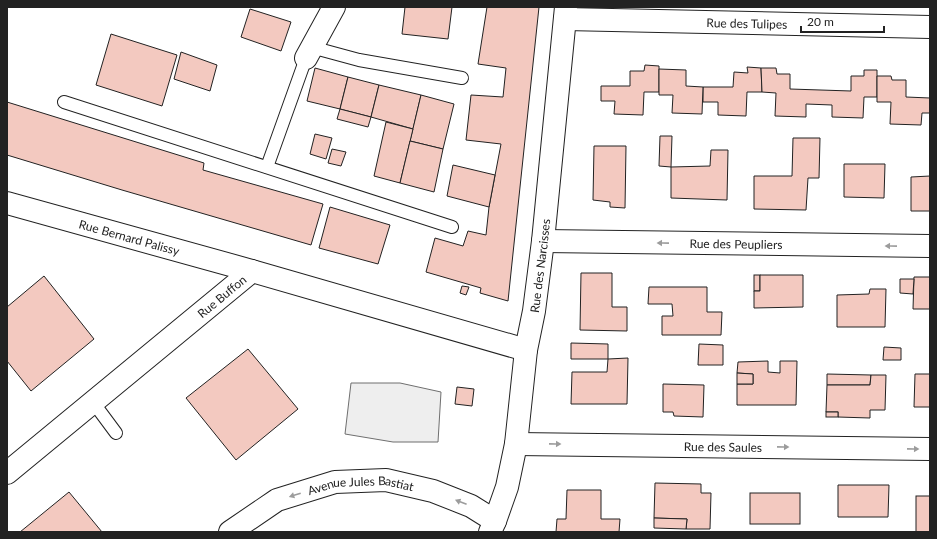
<svg xmlns="http://www.w3.org/2000/svg" width="937" height="539" font-family="Lato,sans-serif">
<style>
.pitch{fill:#eee;stroke:#6f6f6f}
.building{fill:#f3c9c0;stroke:#222}
.lines{fill:none;stroke-linecap:round;stroke-linejoin:round}
.lane-casing{stroke:#222;stroke-width:14}
.street-casing{stroke:#222;stroke-width:24}
.lane{stroke:#fff;stroke-width:12}
.street{stroke:#fff;stroke-width:22}
.oneway{fill:#9c9c9c}
.labels{text-anchor:middle;dominant-baseline:central;stroke-width:3;stroke-linejoin:round;paint-order:stroke}
.street-label{font-size:12px;fill:#222;stroke:#fff}
</style>
<rect width="100%" height="100%" fill="#fff"/>
<!-- pitch -->
<polygon class="pitch" points="351,383 400,383 441,392 438,442 393,442 345,434"/>
<!-- building -->
<g class="building">
<polygon points="405,7 452,7 448,39 402,34"/>
<polygon points="487,7 539,7 508,301 480,293 481,288 426,272 435,238 463,246 468,231 486,235 489,207 501,144 466,140 471,95 503,97 506,68 478,64"/>
<polygon points="250,9 291,22 281,51 241,37"/>
<polygon points="111,34 177,55 162,106 96,85"/>
<polygon points="181,52 217,65 210,91 174,79"/>
<polygon points="645,65 659,66 659,92 644,92 643,115 614,114 615,101 601,101 601,86 630,86 630,71 644,71"/>
<polygon points="747,67 761,68 762,92 747,92 746,116 718,115 718,102 703,102 703,87 733,87 734,72 748,73"/>
<polygon points="315,68 348,77 340,109 307,101"/>
<polygon points="761,68 776,68 777,74 790,74 790,89 851,91 851,76 864,76 864,70 877,70 877,97 864,97 863,118 832,117 832,105 806,104 806,117 775,116 776,93 762,92"/>
<polygon points="659,69 686,70 686,86 703,87 702,114 672,113 673,95 659,95"/>
<polygon points="877,76 891,76 892,80 906,80 906,97 930,98 930,113 922,113 921,125 890,124 891,102 877,102"/>
<polygon points="348,77 379,85 371,117 340,109"/>
<polygon points="379,85 421,95 413,129 371,117"/>
<polygon points="421,95 454,104 443,149 410,141"/>
<polygon points="7,102 204,163 203,170 323,204 311,245 122,190 7,155"/>
<polygon points="340,109 371,117 368,127 337,119"/>
<polygon points="386,122 413,129 400,183 374,176"/>
<polygon points="315,134 332,138 326,159 310,154"/>
<polygon points="660,136 672,136 671,167 659,166"/>
<polygon points="793,138 820,138 819,178 808,178 806,210 754,209 754,176 792,176"/>
<polygon points="410,141 443,149 434,192 400,183"/>
<polygon points="594,146 626,146 625,208 610,207 610,202 593,200"/>
<polygon points="332,149 346,152 341,166 328,163"/>
<polygon points="711,150 728,150 727,200 671,198 671,167 710,166"/>
<polygon points="844,164 885,164 884,198 844,197"/>
<polygon points="453,165 495,175 489,207 447,196"/>
<polygon points="930,176 930,211 911,211 911,177"/>
<polygon points="330,207 390,225 378,264 319,248"/>
<polygon points="581,273 612,273 612,307 627,307 627,331 580,330"/>
<rect x="754" y="275" width="6" height="16"/>
<polygon points="760,275 803,275 803,307 754,308 754,291 760,291"/>
<polygon points="44,276 94,339 31,391 7,361 7,307"/>
<polygon points="914,277 930,277 930,309 913,309"/>
<polygon points="900,279 914,279 913,294 900,293"/>
<polygon points="462,286 469,287 466,295 460,293"/>
<polygon points="649,287 707,287 707,312 722,312 721,335 662,335 662,316 673,316 672,304 648,304"/>
<polygon points="870,289 886,289 885,327 837,327 837,295 869,294"/>
<polygon points="571,343 608,344 608,359 571,359"/>
<polygon points="699,344 723,345 723,365 698,365"/>
<polygon points="884,347 901,348 901,360 883,360"/>
<polygon points="248,349 298,409 236,460 186,398"/>
<polygon points="628,358 627,404 571,404 572,372 607,372 608,359"/>
<polygon points="768,361 768,372 780,373 780,361 797,361 796,405 737,405 737,384 753,384 753,374 737,373 738,362"/>
<polygon points="737,373 753,374 753,384 737,384"/>
<polygon points="827,374 871,375 870,385 827,385"/>
<polygon points="915,374 930,374 930,407 914,407"/>
<polygon points="871,375 886,375 885,410 870,410 870,418 838,417 838,412 826,412 827,385 870,385"/>
<polygon points="663,384 704,385 703,417 674,416 673,412 663,412"/>
<polygon points="457,387 474,389 472,406 455,404"/>
<rect x="826" y="412" width="12" height="5"/>
<polygon points="655,483 701,484 701,493 711,493 710,529 686,529 687,519 654,518"/>
<polygon points="838,485 889,485 888,517 838,517"/>
<polygon points="567,490 601,490 601,519 620,519 619,532 556,532 557,519 566,519"/>
<polygon points="69,492 102,532 20,532"/>
<rect x="750" y="493" width="50" height="31"/>
<rect x="916" y="496" width="14" height="36"/>
<polygon points="654,518 687,519 686,529 654,528"/>
</g>
<g class="lines">
<!-- lane casing -->
<g class="lane-casing">
<g id="lane">
<polyline points="311,47 359,60 462,78"/>
<polyline points="64,102 452,227"/>
<polyline points="267,167 306,58"/>
<polyline points="93,402 116,433"/>
</g>
</g>
<!-- street casing -->
<g class="street-casing">
<g id="street">
<path id="s1" d="M565 19 930 27"/>
<polyline points="306,58 334,7"/>
<path id="s2" d="M7 203 252 271 526 350"/>
<path id="s3" d="M543 241 930 246"/>
<path id="s4" d="M516 444 930 449"/>
<path id="s5" d="M7 473 252 271"/>
<path id="s6" d="M230 532 277 500 335 482 386 480 433 491 471 506 495 521"/>
<path id="s7" d="M490 532 495 521 507 487 516 444 526 350 534 311 543 241 566 7"/>
</g>
</g>
<!-- lane -->
<use href="#lane" class="lane"/>
<!-- street -->
<use href="#street" class="street"/>
</g>
<!-- one-way arrows -->
<defs><path id="oneway-solid" d="M-6-.8H1V-3.2L6.5 0L1 3.2V.8H-6Z"/></defs>
<g class="oneway">
<use href="#oneway-solid" transform="translate(663 243) rotate(-179)"/>
<use href="#oneway-solid" transform="translate(891 246) rotate(-179)"/>
<use href="#oneway-solid" transform="translate(555 444) rotate(1)"/>
<use href="#oneway-solid" transform="translate(783 447) rotate(1)"/>
<use href="#oneway-solid" transform="translate(913 449) rotate(1)"/>
<use href="#oneway-solid" transform="translate(295 495) rotate(162)"/>
<use href="#oneway-solid" transform="translate(461 502) rotate(-159)"/>
</g>
<g class="labels">
<!-- street labels -->
<g class="street-label">
<text stroke="none"><textPath href="#s1" startOffset="182">Rue des Tulipes</textPath></text>
<text stroke="none"><textPath href="#s2" startOffset="127">Rue Bernard Palissy</textPath></text>
<text stroke="none"><textPath href="#s3" startOffset="193">Rue des Peupliers</textPath></text>
<text stroke="none"><textPath href="#s7" startOffset="272">Rue des Narcisses</textPath></text>
<text stroke="none"><textPath href="#s5" startOffset="278">Rue Buffon</textPath></text>
<text stroke="none"><textPath href="#s4" startOffset="207">Rue des Saules</textPath></text>
<text stroke="none"><textPath href="#s6" startOffset="143">Avenue Jules Bastiat</textPath></text>
</g>
</g>
<!-- border -->
<rect width="937" height="539" fill="none" stroke="#222222" stroke-width="16"/>
<!-- scale -->
<path d="M801 26v6h83v-6" fill="none" stroke="#222222" stroke-width="2"/>
<text x="807" y="26" font-size="12" fill="#222222" stroke="#ffffff" stroke-width="3" paint-order="stroke">20 m</text>
</svg>
